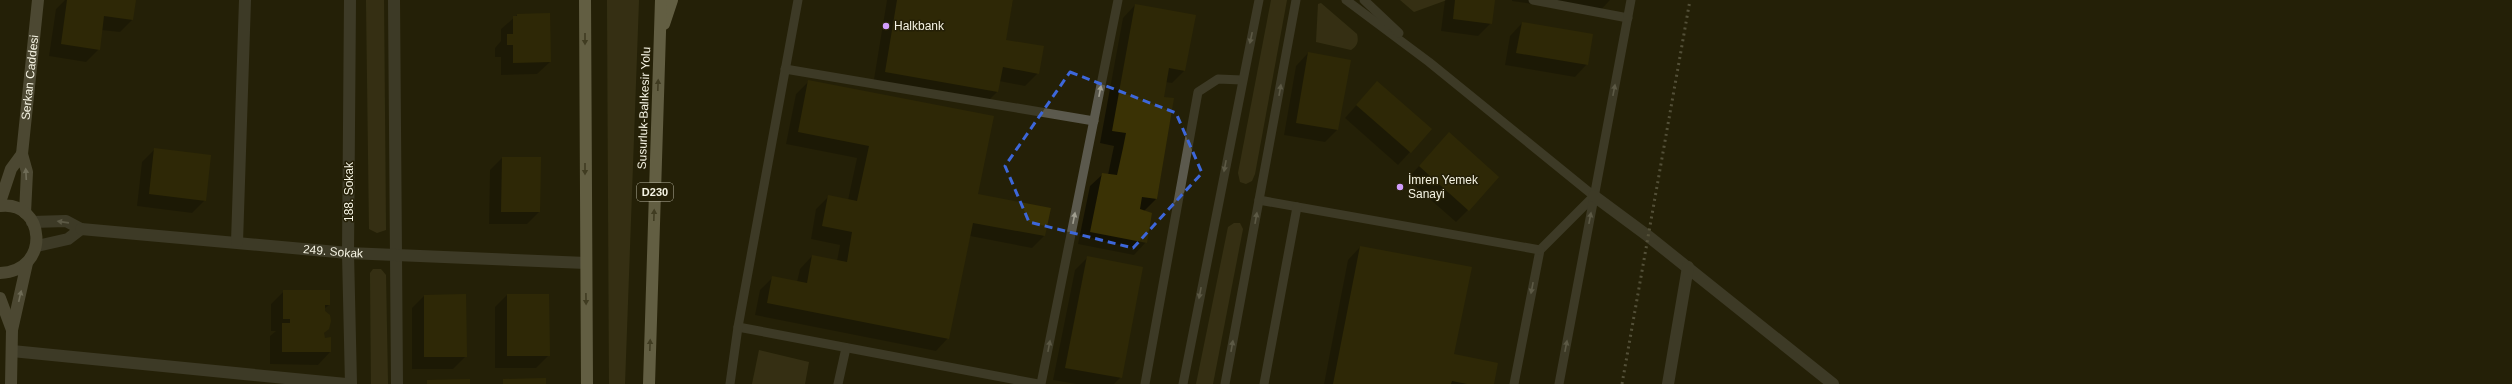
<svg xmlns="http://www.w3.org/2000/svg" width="2512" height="384" font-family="Helvetica,sans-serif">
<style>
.green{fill:#494222}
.shadow{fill:#0007}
.building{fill:#3a3205}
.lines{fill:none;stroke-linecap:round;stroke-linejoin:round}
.lane{stroke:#5b594d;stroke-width:9}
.street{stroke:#5b594d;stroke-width:12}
.secondary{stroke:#7c7967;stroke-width:12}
.highway{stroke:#ada88b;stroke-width:12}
.rail{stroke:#8c8974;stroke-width:3;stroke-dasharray:2 4;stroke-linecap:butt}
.oneway{fill:#a09e90}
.oneway2{fill:#625d42}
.oneway3{fill:#cbc8b8}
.marked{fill:none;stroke:#3d67da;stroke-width:3;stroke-dasharray:8 5;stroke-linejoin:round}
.poi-dot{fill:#d29dfd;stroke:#252007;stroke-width:1.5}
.labels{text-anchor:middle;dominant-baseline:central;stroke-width:3;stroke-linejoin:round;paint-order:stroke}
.shield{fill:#252007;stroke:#b7b4a1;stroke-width:1}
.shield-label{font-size:11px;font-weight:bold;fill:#f5f3e3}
.poi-label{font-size:12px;fill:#f5f3e3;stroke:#252007;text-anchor:start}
.street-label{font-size:12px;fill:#f5f3e3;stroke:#252007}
</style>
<rect width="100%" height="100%" fill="#252007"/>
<!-- green -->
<g class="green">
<polygon points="366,0 384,0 386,230 377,233 369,229"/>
<polygon points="607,0 639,0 625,384 609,384"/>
<polygon points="1271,0 1287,0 1255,174 1252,181 1246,184 1240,182 1238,173"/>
<polygon points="1400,0 1447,0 1414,12"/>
<path d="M1321 3 1357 34C1359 42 1357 46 1351 50L1316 42 1318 4Z"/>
<polygon points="1234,223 1240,223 1243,229 1213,384 1196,384 1228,227"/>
<polygon points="373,269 381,269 386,275 388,384 371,384 370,273"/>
<polygon points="759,350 809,362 805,384 752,384"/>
</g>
<!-- shadow -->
<g class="shadow">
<polygon points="65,0 135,0 132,20 120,32 101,30 99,49 86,62 49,56 56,9"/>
<polygon points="887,0 1013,0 1005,40 1038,73 1025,86 999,81 997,92 985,104 873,85"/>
<polygon points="1445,0 1494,0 1491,23 1478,36 1441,31"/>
<polygon points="1610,0 1598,13 1512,1 1512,0"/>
<polygon points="1135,5 1195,16 1184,71 1172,83 1165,82 1163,97 1173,99 1156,199 1143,212 1146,242 1134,255 1078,244 1090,186 1103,174 1108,175 1114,146 1100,143 1123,18"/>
<polygon points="549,14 550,62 537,74 501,75 501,57 495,57 495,48 501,41 501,29 517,15"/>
<polygon points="1522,23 1587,64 1575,77 1505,65 1510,36"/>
<polygon points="1308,53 1337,130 1325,142 1284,135 1296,66"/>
<polygon points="809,81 976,195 1044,236 1032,248 970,236 948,338 936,351 755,315 760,290 773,277 797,282 800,269 812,256 837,261 840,245 811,239 816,209 829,196 848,200 857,158 786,144 796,94"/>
<polygon points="1377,82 1410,152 1398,165 1345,118"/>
<polygon points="1449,134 1468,210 1456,222 1407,179"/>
<polygon points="155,149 205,200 192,213 137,206 142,162"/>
<polygon points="502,158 539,212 527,224 489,224 490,170"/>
<polygon points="1360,247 1453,355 1493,384 1324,384 1348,260"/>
<polygon points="1088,257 1121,377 1114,384 1076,384 1053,380 1075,270"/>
<polygon points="284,291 329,305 324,309 328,329 323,334 324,339 330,338 330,352 318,365 270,364 270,336 276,331 271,331 271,304"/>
<polygon points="507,295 548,295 549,355 536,368 495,368 495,307"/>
<polygon points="424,296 466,356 453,369 412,369 412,308"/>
</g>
<!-- building -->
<g class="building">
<polygon points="67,0 136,0 133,20 104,16 100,50 61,44"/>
<polygon points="897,0 1013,0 1006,40 1044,46 1039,74 1003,67 998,92 885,72"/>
<polygon points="1455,0 1495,0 1492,24 1453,19"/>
<polygon points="1135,4 1196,15 1185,71 1169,68 1164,97 1174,98 1157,199 1142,197 1140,209 1152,213 1147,243 1090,232 1102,173 1117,175 1123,148 1126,133 1112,131"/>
<polygon points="550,13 551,62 513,63 513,45 507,45 507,34 513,34 513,16 517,16 517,14"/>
<polygon points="1522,22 1593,34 1588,65 1516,53"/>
<polygon points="1308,52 1351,60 1338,130 1296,123"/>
<polygon points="808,80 994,116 978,194 1051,208 1045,236 973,223 949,339 767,303 772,276 807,283 812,255 847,262 852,232 822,226 828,195 857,201 869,146 798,132"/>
<polygon points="1377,81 1432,129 1411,153 1356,105"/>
<polygon points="1449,132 1499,177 1469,211 1419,166"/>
<polygon points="154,148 211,155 206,201 149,194"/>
<polygon points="502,157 541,157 540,212 501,212"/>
<polygon points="1360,246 1472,267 1454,354 1498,363 1494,384 1467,384 1452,381 1451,384 1333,384"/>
<polygon points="1087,256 1143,267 1122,378 1065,368"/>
<polygon points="283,290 330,290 330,305 325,305 325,311 330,315 331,321 329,329 324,333 325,338 331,337 331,352 282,352 282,323 290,323 290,319 283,319"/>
<polygon points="466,294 467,357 424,357 424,295"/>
<polygon points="507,294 549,294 550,356 507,356"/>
<polygon points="546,378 546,384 503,384 503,379"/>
<polygon points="470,379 470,384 427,384 427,380"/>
</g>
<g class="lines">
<!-- lane -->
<g class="lane">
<polyline points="1346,0 1429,62 1594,196 1540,250 1514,384"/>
<polyline points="1364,0 1399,33"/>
<polyline points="1533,0 1628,18"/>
<polyline points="785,69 1094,121"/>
<polyline points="1259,200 1540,250"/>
<polyline points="738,327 1038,384"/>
<polyline points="730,384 738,327 798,0"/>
<polyline points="838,384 846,348"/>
<polyline points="1041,384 1118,0"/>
<polyline points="1145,384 1198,92 1218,79 1242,80"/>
<polyline points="1183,384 1259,0"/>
<polyline points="1225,384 1296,0"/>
<polyline points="1264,384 1297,207"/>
<polyline points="1559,384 1631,0"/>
</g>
<!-- street -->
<g class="street">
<polyline points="350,0 348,253 351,384"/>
<polyline points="394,0 397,384"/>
<polyline points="1594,196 1648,236 1833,384"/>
<polyline points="32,222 66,221 81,229 68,239 37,246"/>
<path id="s1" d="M81 229 348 253 586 263"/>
<polyline points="237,242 245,0"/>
<polyline points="12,351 346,384"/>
<polyline points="1668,384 1688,267"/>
</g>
<!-- secondary -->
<g class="secondary">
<path id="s2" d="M22 154 38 0"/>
<polyline points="0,202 11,169 22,154 27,172 25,213"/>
<path d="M0 206C45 200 52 271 0 273"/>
<polyline points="0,298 12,330"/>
<polyline points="11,384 12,330 27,263"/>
</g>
<!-- highway -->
<g class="highway">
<polyline points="585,0 587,384"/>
<polyline points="664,24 672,0"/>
<polyline points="649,384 661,0"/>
</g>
<!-- rail -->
<polyline class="rail" points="1622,384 1690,0"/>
</g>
<!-- one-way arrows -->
<defs><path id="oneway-solid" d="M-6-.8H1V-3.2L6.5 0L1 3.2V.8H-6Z"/></defs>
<g class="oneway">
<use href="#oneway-solid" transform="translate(1251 38) rotate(102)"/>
<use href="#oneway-solid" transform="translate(1280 90) rotate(-80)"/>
<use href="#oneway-solid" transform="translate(1614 90) rotate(-79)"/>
<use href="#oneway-solid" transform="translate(1100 91) rotate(-79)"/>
<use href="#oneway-solid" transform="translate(1225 166) rotate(101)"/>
<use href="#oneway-solid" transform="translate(1074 218) rotate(-79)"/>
<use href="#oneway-solid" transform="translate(1256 218) rotate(-80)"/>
<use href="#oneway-solid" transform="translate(1590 218) rotate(-79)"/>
<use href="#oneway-solid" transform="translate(63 222) rotate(-172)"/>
<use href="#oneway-solid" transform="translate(1532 288) rotate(101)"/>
<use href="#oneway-solid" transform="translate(1200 293) rotate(101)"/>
<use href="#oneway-solid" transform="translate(1049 346) rotate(-79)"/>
<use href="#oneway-solid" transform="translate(1232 346) rotate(-80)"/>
<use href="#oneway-solid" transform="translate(1566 346) rotate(-79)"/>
</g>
<g class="oneway2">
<use href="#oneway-solid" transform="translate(585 39) rotate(90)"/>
<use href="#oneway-solid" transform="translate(658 85) rotate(-88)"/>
<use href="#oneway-solid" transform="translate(585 169) rotate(90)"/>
<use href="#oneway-solid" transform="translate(654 215) rotate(-88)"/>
<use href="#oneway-solid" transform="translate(586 299) rotate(89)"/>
<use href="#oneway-solid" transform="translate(650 345) rotate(-88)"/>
</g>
<g class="oneway3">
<use href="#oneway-solid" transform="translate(26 174) rotate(-93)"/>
<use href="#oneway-solid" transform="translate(20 296) rotate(-77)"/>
</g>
<!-- marked area -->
<path d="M0 0H2512V384H0ZM1070 72 1176 113 1202 173 1133 248 1029 222 1005 166Z" fill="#252007" fill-opacity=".55" fill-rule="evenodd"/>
<path class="marked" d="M1070 72 1176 113 1202 173 1133 248 1029 222 1005 166Z"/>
<!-- markers -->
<g class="poi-dot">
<circle cx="886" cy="26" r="4"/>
<circle cx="1400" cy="187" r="4"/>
</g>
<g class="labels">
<!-- shield labels -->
<rect class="shield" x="637" y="183" width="36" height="18" rx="3"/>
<g class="shield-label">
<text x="655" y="192">D230</text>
</g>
<!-- poi labels -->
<g class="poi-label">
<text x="894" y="26">Halkbank</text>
<text x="1408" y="180">İmren Yemek<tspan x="1408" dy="14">Sanayi</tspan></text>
</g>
<!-- street labels -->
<g class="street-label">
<text stroke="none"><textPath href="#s2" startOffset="77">Serkan Caddesi</textPath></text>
<text transform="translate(644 108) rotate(-88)">Susurluk-Balıkesir Yolu</text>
<text transform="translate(349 192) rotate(-90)">188. Sokak</text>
<text stroke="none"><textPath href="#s1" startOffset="253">249. Sokak</textPath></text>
</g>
</g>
</svg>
